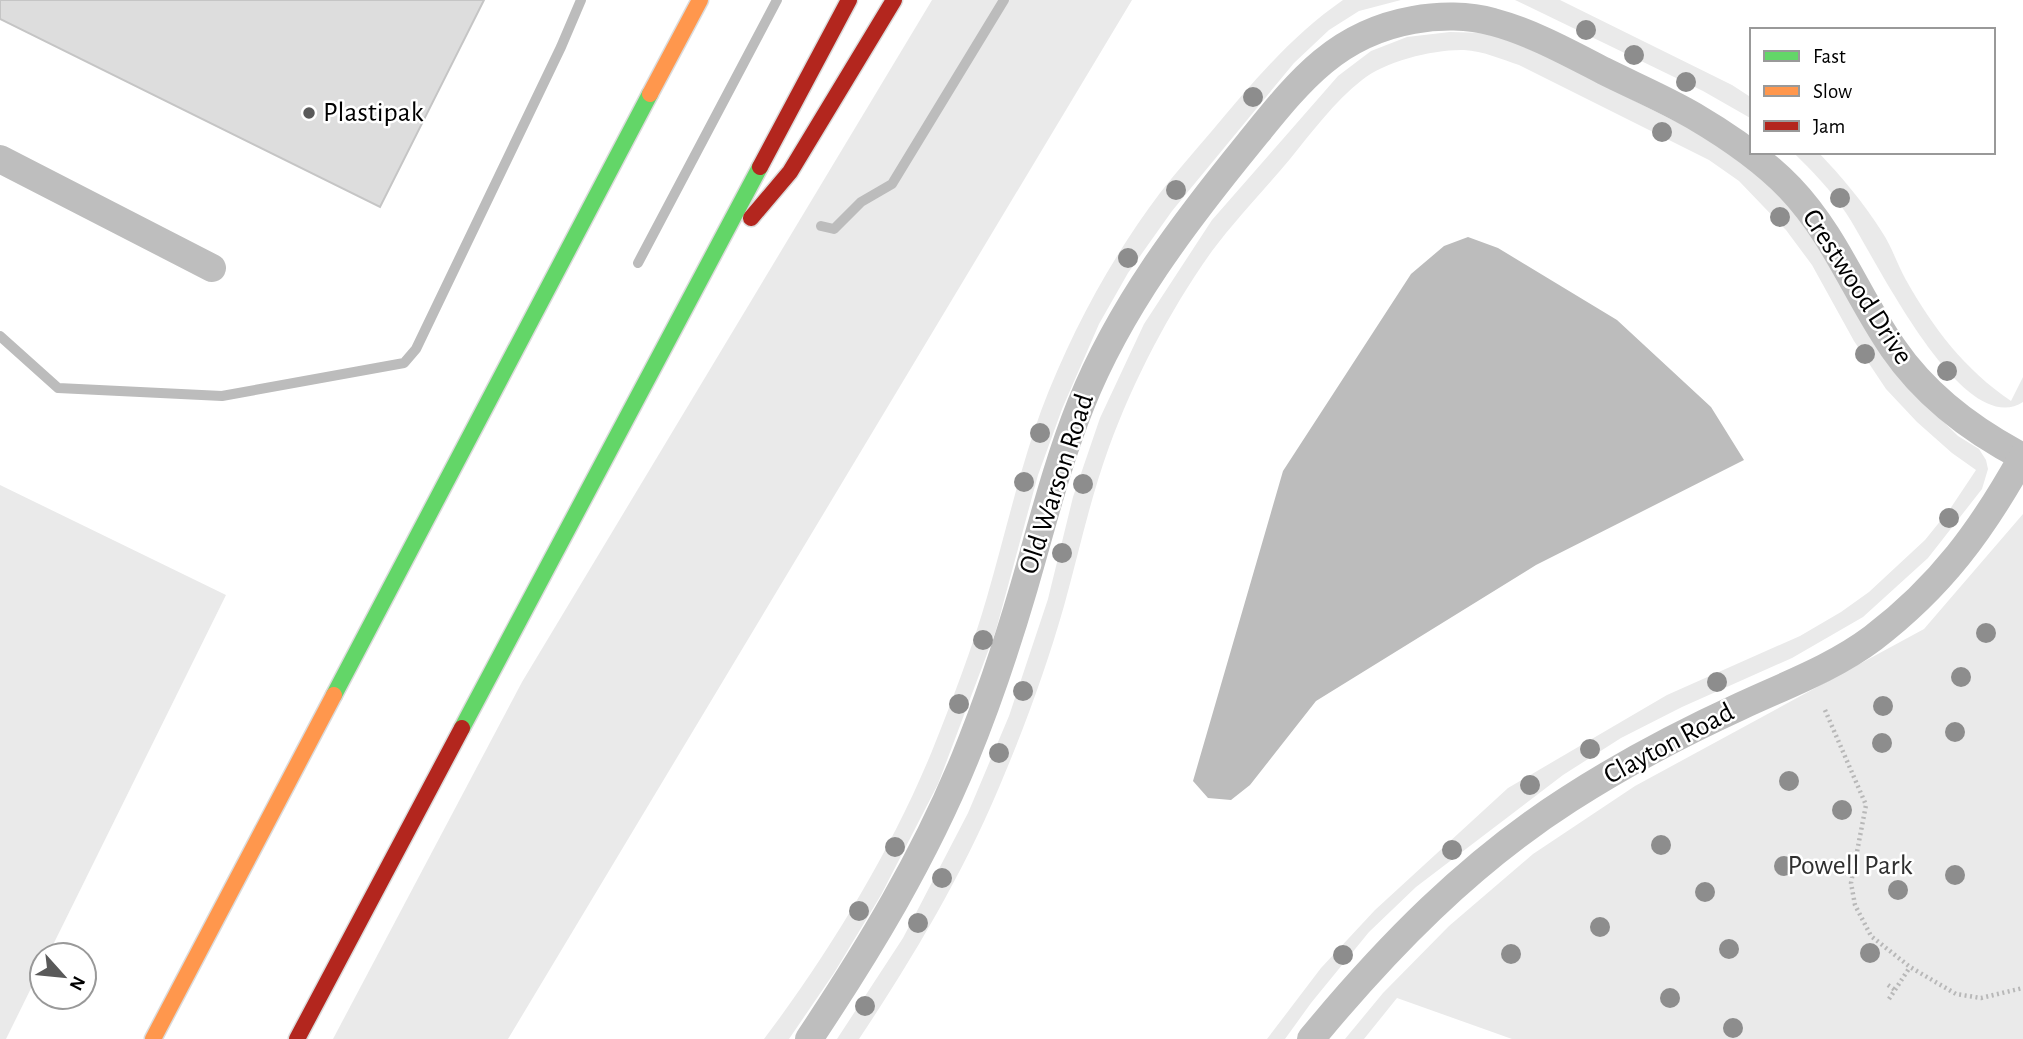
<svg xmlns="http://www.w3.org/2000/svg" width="2023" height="1039" font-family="'Alegreya Sans',sans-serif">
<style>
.green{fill:#eaeaea}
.water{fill:#bcbcbc}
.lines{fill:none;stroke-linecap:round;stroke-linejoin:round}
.stream{stroke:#bcbcbc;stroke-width:10}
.building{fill:#ddd;stroke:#c5c5c5;stroke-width:2}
.fast-casing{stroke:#dbdbdb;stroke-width:19}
.slow-casing{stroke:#dbdbdb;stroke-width:19}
.jam-casing{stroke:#dbdbdb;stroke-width:19}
.path{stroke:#b8b8b8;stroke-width:4.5;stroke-dasharray:2 3.5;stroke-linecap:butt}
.street{stroke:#bebebe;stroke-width:28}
.fast{stroke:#63d668;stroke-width:16}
.slow{stroke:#ff974d;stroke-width:16}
.jam{stroke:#b3261e;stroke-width:16}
.tree{fill:#8d8d8d}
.poi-dot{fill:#595959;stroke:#fff;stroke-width:2.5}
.labels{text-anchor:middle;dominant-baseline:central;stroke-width:5;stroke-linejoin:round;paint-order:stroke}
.poi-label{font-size:28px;fill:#000;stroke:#fff;text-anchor:start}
.street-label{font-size:28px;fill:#000;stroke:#fff}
.park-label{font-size:28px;fill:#303030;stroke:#fff}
</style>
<rect width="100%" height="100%" fill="#fff"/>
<!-- green -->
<g class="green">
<polygon points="932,0 1132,0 508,1039 333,1039 522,682"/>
<path d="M1343 0H1401L1359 11 1329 30 1294 63 1172 211 1128 273 1099 324 1062 409 1038 475 996 630 938 784 881 895 834 973 789 1039H764C829 953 891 851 932 751 952 701 972 649 987 597 1005 535 1019 472 1041 411 1070 334 1111 258 1160 193 1176 172 1194 152 1211 132 1251 84 1291 36 1343 0Z"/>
<polygon points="1515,0 1560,0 1732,85 1752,98 1752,119 1703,91"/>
<path d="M1450 32 1488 33 1536 51 1714 141 1781 193 1826 253 1913 392 1958 436 1979 449 1986 460 1988 469 1982 489 1928 558 1863 617 1792 658 1682 707 1621 738 1563 775 1416 887 1369 932 1311 1003 1285 1039H1267L1321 968 1375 910 1508 788 1667 695 1800 636 1841 612 1869 592 1925 540 1950 509 1976 470 1952 453 1917 422 1886 389 1854 341 1812 265 1786 230 1739 181 1709 160 1519 65C1501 59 1483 51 1464 50 1435 49 1385 61 1362 80 1334 102 1312 132 1290 159 1264 190 1236 219 1212 251 1170 310 1134 379 1109 447 1090 499 1079 552 1064 606 1048 662 1028 718 1005 773 967 867 915 955 859 1039H837L903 938 968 813 1009 716 1048 599 1073 497 1100 418 1144 324 1212 220 1338 76 1371 51 1407 37Z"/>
<path d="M1793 152H1818C1841 176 1864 203 1882 232 1892 247 1897 264 1906 280 1933 328 1965 370 2011 401L2023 377V402C1961 442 1872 251 1846 213 1831 190 1812 171 1793 152Z"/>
<polygon points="0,485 226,595 48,955 42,955 42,966 6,1039 0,1039"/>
<polygon points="2023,514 2023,1039 1512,1039 1397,998 1364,1039 1345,1039 1383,993 1449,926 1533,854 1635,786 1924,629"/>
</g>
<!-- water -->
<polygon class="water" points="1468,237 1498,248 1617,320 1711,407 1744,460 1536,565 1316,701 1250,785 1231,800 1208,798 1193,781 1283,471 1411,274 1444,246"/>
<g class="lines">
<!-- stream -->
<g class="stream">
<polyline points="821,226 834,229 861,202 892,184 1004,0"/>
<polyline points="638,263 777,0"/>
<polyline points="0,336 58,388 222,396 404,363 416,349 561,47 581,0"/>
</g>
</g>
<!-- building -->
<polygon class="building" points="0,0 484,0 380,207 0,19"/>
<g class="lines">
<!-- fast casing -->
<g class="fast-casing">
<g id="fast">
<polyline points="334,695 650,94"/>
<polyline points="462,728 760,167"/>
</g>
</g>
<!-- slow casing -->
<g class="slow-casing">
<g id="slow">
<polyline points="650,94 700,0"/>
<polyline points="153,1039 334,695"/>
</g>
</g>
<!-- jam casing -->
<g class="jam-casing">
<g id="jam">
<polyline points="760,167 849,0"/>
<polyline points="751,218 790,172 894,0"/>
<polyline points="297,1039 462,728"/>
</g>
</g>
<!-- path -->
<g class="path">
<polyline points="1825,710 1866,805 1851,883 1855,905 1871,936 1910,967 1956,994 1981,998 2023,988"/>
<polyline points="1888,985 1895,990"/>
<polyline points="1889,999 1910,967"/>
</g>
<!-- street -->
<g class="street">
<polyline points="0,159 212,268"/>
<path d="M809 1039C869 949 924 858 965 758 988 702 1007 645 1024 587 1042 525 1057 464 1081 404 1120 307 1183 224 1249 143 1297 84 1334 34 1413 20 1439 15 1469 15 1493 22 1531 32 1569 53 1604 71 1634 86 1665 99 1694 116 1728 136 1762 159 1790 188 1835 235 1857 296 1893 348 1926 396 1973 431 2023 457"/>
<path d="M1311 1039C1387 947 1469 863 1569 799 1625 763 1682 733 1741 706 1786 685 1833 668 1873 638 1941 586 1982 530 2023 456"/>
</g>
<!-- fast -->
<use href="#fast" class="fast"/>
<!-- slow -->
<use href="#slow" class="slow"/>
<!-- jam -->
<use href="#jam" class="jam"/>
</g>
<!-- trees -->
<g class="tree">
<circle cx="1586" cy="30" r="10"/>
<circle cx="1634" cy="55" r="10"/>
<circle cx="1686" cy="82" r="10"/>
<circle cx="1253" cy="97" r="10"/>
<circle cx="1662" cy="132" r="10"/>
<circle cx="1176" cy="190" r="10"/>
<circle cx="1840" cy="198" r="10"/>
<circle cx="1780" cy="217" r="10"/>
<circle cx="1128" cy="258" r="10"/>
<circle cx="1865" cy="354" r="10"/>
<circle cx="1947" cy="371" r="10"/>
<circle cx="1040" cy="433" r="10"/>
<circle cx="1024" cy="482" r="10"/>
<circle cx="1083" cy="484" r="10"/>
<circle cx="1949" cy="518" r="10"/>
<circle cx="1062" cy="553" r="10"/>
<circle cx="1986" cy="633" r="10"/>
<circle cx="983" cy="640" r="10"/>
<circle cx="1961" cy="677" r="10"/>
<circle cx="1717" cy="682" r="10"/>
<circle cx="1023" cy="691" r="10"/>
<circle cx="959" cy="704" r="10"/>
<circle cx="1883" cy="706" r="10"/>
<circle cx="1955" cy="732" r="10"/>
<circle cx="1882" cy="743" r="10"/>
<circle cx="1590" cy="749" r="10"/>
<circle cx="999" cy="753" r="10"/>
<circle cx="1789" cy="781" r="10"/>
<circle cx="1530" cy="785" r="10"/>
<circle cx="1842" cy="810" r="10"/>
<circle cx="1661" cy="845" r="10"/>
<circle cx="895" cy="847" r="10"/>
<circle cx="1452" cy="850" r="10"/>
<circle cx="1784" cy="866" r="10"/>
<circle cx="1955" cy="875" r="10"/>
<circle cx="942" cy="878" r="10"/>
<circle cx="1898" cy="890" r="10"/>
<circle cx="1705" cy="892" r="10"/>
<circle cx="859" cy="911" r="10"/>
<circle cx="918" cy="923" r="10"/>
<circle cx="1600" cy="927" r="10"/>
<circle cx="1729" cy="949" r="10"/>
<circle cx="1870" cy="953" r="10"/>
<circle cx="1511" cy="954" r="10"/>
<circle cx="1343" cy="955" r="10"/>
<circle cx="1670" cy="998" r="10"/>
<circle cx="865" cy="1006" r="10"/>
<circle cx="1733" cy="1028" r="10"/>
</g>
<!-- markers -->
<circle class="poi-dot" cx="309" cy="113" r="7"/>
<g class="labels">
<!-- poi labels -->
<g class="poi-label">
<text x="323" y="113">Plastipak</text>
</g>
<!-- street labels -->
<g class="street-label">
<text transform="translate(1857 287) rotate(57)">Crestwood Drive</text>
<text transform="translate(1057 484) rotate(-72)">Old Warson Road</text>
<text transform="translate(1669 744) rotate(-28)">Clayton Road</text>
</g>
<!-- park labels -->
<g class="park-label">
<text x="1850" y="866">Powell Park</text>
</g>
</g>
<!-- legend -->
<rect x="1750" y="28" width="245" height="126" fill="#ffffff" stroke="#999999" stroke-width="2"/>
<rect x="1764" y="51" width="35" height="10" fill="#63d668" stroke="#999999" stroke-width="2"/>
<text x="1813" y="63" font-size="21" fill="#000000">Fast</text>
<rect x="1764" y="86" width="35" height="10" fill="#ff974d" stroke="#999999" stroke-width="2"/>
<text x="1813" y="98" font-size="21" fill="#000000">Slow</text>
<rect x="1764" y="121" width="35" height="10" fill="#b3261e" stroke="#999999" stroke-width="2"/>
<text x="1813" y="133" font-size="21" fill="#000000">Jam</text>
<!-- north arrow -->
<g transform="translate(63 976) rotate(117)"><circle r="33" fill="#ffffff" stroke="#999999" stroke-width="2"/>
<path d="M0-5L12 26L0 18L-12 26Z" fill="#595959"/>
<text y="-10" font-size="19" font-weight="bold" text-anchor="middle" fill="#000000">N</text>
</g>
</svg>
